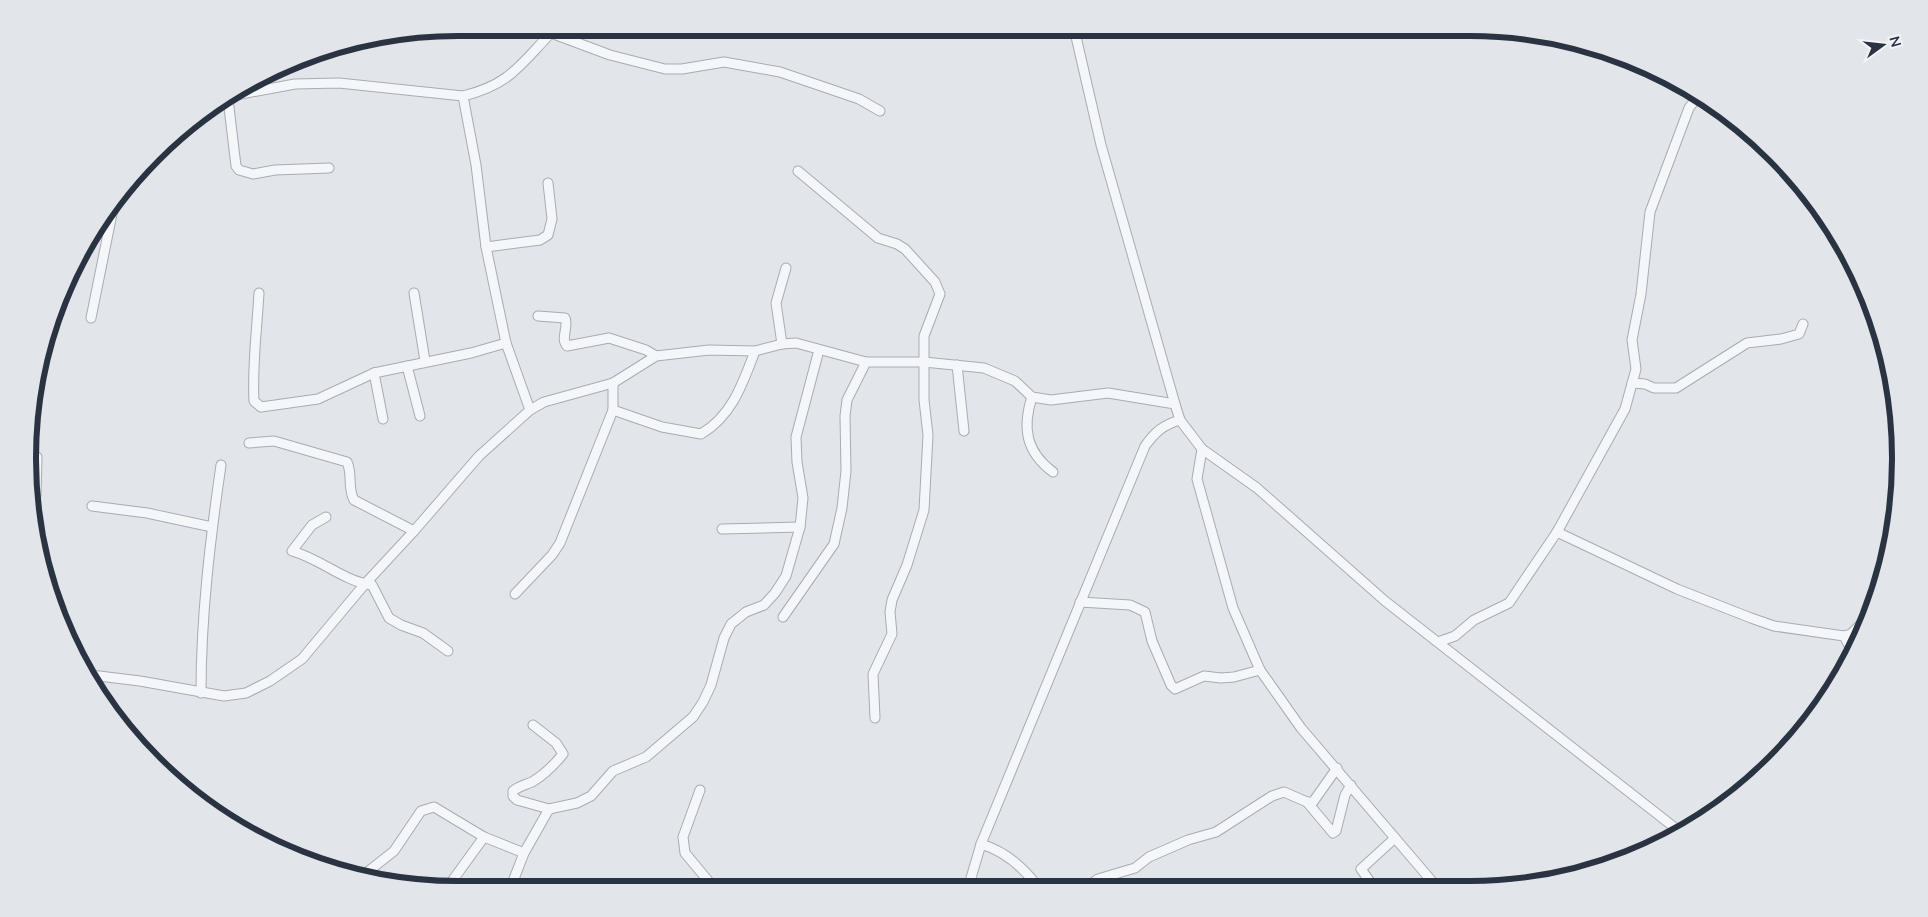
<svg xmlns="http://www.w3.org/2000/svg" width="1928" height="917" font-family="Mulish,sans-serif">
<style>
.lines{fill:none;stroke-linecap:round;stroke-linejoin:round}
.minor-casing{stroke:#a7acb4;stroke-width:11}
.minor{stroke:#f5f6f9;stroke-width:9}
.rim{fill:none;stroke:#2a3342;stroke-width:6}
</style>
<rect width="100%" height="100%" fill="#e2e5ea"/>
<g class="lines">
<!-- minor casing -->
<g class="minor-casing">
<g id="minor">
<polyline points="483,28 489,29 528,29 551,33"/>
<polyline points="1074,28 1101,145 1175,404 1180,420 1202,449 1257,488 1385,601 1679,831"/>
<polyline points="576,40 577,28"/>
<polyline points="236,95 295,84 339,83 463,96"/>
<polyline points="228,99 236,166 239,170 253,174 275,170 329,168"/>
<polyline points="798,171 878,238 897,244 905,249 935,282 940,294 924,336 924,400 928,435 924,510 907,565 892,600 890,612 892,634 873,674 875,718"/>
<polyline points="486,247 540,240 548,235 552,219 548,183"/>
<path d="M259 293C257 329 252 365 254 401L261 407 318 399 374 373 471 353 506 343"/>
<polyline points="414,293 425,361"/>
<path d="M538 316 565 318C569 327 560 338 567 346L609 338 646 350 656 356"/>
<polyline points="91,318 114,204"/>
<polyline points="782,344 776,303 786,268"/>
<polyline points="957,365 964,431"/>
<polyline points="407,366 420,416"/>
<polyline points="374,373 383,419"/>
<path d="M613 383V410L662 427 701 434C732 416 743 383 755 351"/>
<polyline points="1632,383 1645,384 1654,388 1676,388 1747,343 1781,339 1799,334 1803,324"/>
<path d="M1032 397C1022 428 1026 452 1053 472"/>
<path d="M530 410 506 343 486 247 476 165 463 96C509 85 519 66 551 33L610 55 665 69H682L724 62 780 72 859 99 880 111"/>
<path d="M249 443 274 441 347 462C353 475 347 487 354 500L414 531"/>
<polyline points="1202,449 1197,479 1233,608 1260,670 1301,728 1436,886"/>
<polyline points="32,503 36,495 37,457"/>
<polyline points="92,506 147,513 212,527"/>
<path d="M326 517 312 525 292 551C321 559 343 581 372 585L389 618 401 625 423 633 448 651"/>
<polyline points="722,529 800,527"/>
<polyline points="1557,532 1677,589 1751,618 1774,626 1844,636 1852,651"/>
<polyline points="515,594 552,555 560,543 613,410"/>
<polyline points="1080,602 1130,605 1145,612 1152,641 1171,685 1175,689 1204,676 1221,678 1234,677 1260,670"/>
<polyline points="783,617 834,544 842,508 846,471 845,416 847,400 866,362"/>
<polyline points="1844,636 1851,634 1871,614"/>
<polyline points="1438,642 1455,636 1474,620 1509,603 1557,532 1625,409 1636,369 1632,340 1641,294 1650,212 1689,108 1699,95"/>
<polyline points="91,675 140,681 224,696 246,693 270,681 302,659 364,585 414,531 479,456 530,410 544,402 613,383 656,356 709,350 755,351 782,344 796,343 866,362 924,362 984,368 1015,381 1032,397 1051,400 1108,393 1175,404"/>
<path d="M201 693C201 616 210 541 221 465"/>
<path d="M533 725 556 743 563 754C554 765 544 775 532 782 525 785 519 786 513 791V796L517 800 549 809 577 803 591 796 613 771 646 757 693 717 703 702 711 685 724 638 731 624 746 612 764 605 775 593 786 576 800 527 803 498 797 462 796 437 819 350"/>
<polyline points="700,790 683,837 685,853 715,889"/>
<polyline points="1307,802 1333,833 1336,831 1345,795 1351,785"/>
<polyline points="484,837 524,853"/>
<path d="M981 844C1004 851 1024 868 1038 887"/>
<polyline points="361,877 394,851 421,811 434,807 484,837 447,888"/>
<polyline points="1373,886 1361,869 1395,838"/>
<polyline points="1087,887 1098,879 1135,868 1149,857 1188,840 1216,832 1272,796 1284,792 1307,802 1313,802 1337,768"/>
<path d="M968 888 981 844 1145 446C1155 432 1163 425 1180 420"/>
<polyline points="510,889 524,853 549,809"/>
</g>
</g>
<!-- minor -->
<use href="#minor" class="minor"/>
</g>
<!-- crop -->
<path d="M0 0H1928V917H0ZM458 36H1470A422 422 0 0 1 1892 458V459A422 422 0 0 1 1470 881H458A422 422 0 0 1 36 459V458A422 422 0 0 1 458 36Z" fill="#e2e5e9" fill-rule="evenodd"/>
<path class="rim" d="M458 36H1470A422 422 0 0 1 1892 458V459A422 422 0 0 1 1470 881H458A422 422 0 0 1 36 459V458A422 422 0 0 1 458 36Z"/>
<!-- north arrow -->
<g transform="translate(1883 45) rotate(75)" stroke="#f2f4f8" stroke-width="4" paint-order="stroke">
<path d="M0-4L9 19L0 12L-9 19Z" fill="#2a3342"/>
<text y="-8" font-size="14" font-weight="bold" text-anchor="middle" fill="#2a3342">N</text>
</g>
</svg>
